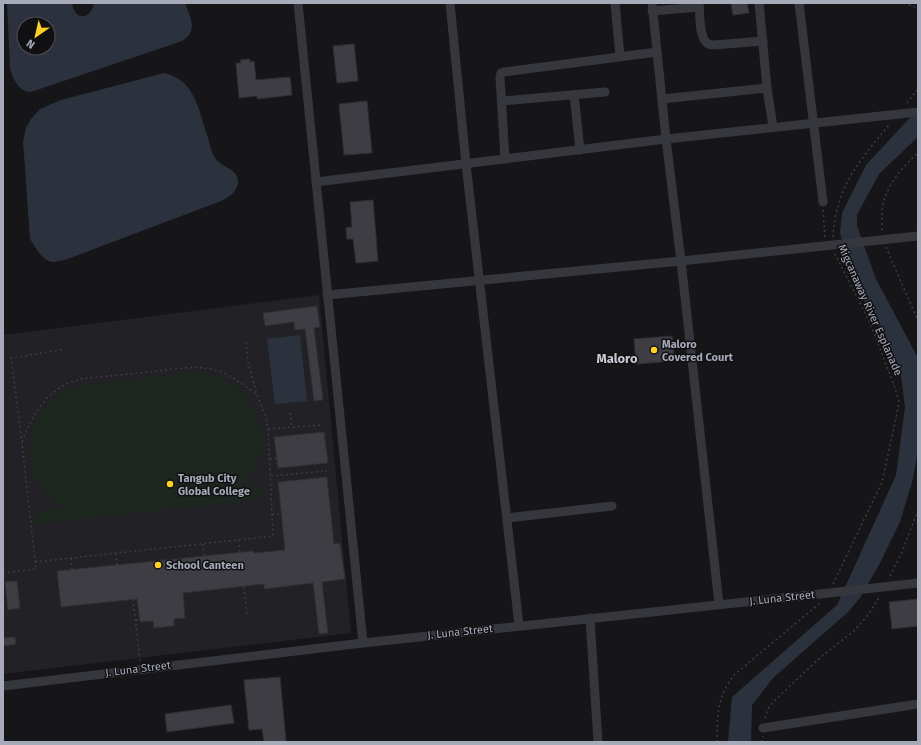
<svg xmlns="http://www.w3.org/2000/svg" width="921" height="745" font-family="'Fira Sans',sans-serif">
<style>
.built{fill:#222125}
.green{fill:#1d261f}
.water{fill:#2b323d;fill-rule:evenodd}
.building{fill:#3d3d43;stroke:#302f34}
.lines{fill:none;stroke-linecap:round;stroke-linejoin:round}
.path{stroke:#3c3d44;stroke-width:1.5;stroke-dasharray:2 3;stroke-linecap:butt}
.minor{stroke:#36363d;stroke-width:9}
.poi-dot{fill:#ffd126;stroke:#111013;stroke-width:1.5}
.labels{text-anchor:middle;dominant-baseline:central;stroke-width:3;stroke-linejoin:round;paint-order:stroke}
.street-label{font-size:11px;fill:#a6aab9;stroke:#111013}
.poi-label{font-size:11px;font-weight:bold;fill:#a6aab9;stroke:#111013;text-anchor:start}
.quarter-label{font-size:13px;font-weight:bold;fill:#c8cad4;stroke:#111013}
</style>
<rect width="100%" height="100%" fill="#161518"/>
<!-- built -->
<polygon class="built" points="319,295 351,633 3,674 3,335"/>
<!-- green -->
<path class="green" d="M185 373C198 373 212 373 224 379 255 395 271 435 256 467 252 475 247 481 242 487L260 485 262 499 36 524 35 511 63 508C55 502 47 497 42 489 22 463 25 421 52 400 63 391 75 387 88 384Z"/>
<!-- water -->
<g class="water">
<path d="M7 3H72C75 23 92 18 94 3H185C190 17 199 31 182 41L31 92C19 92 14 80 10 69ZM24 24H48V48H24Z"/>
<path d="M164 73C168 74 172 75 175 77 196 86 201 118 208 138 210 144 211 152 215 158 221 167 238 169 238 181 238 192 229 197 221 201L65 260C62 260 56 262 52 262 42 260 35 247 30 239L23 141 26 128 31 119 40 109 61 100Z"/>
<polygon points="918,109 918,137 879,174 857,215 857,226 876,279 918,358 918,450 913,479 900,522 881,561 860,598 847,613 773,678 752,705 751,742 728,742 732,697 837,605 896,475 905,407 900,368 857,287 840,233 842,213 866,165"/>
<polygon points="300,335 307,401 275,404 267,339"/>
</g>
<!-- building -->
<g class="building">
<polygon points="731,3 747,3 749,13 733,15"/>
<polygon points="354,44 358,81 337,83 333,46"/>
<polygon points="250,59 250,62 254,61 256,80 290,77 292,95 257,99 257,96 239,98 236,63 241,63 240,60"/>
<polygon points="367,101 372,153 344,155 339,104"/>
<polygon points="373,200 378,261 356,263 353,239 347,239 346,228 352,227 350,202"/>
<polygon points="317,306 320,327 314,328 323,400 314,401 305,329 295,330 294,322 265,326 263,313"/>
<polygon points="672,336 674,361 636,364 634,339"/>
<polygon points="324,432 328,463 278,468 274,437"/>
<polygon points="327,477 334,544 340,543 345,579 322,582 328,633 319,634 313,583 264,589 264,584 183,593 185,618 174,619 174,626 154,628 153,621 140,622 137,599 61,607 57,571 253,551 254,553 285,550 278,482"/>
<polygon points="17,581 20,608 8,610 5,582"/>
<polygon points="918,599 918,626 892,629 889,602"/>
<polygon points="15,637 16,644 3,646 3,638"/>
<polygon points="280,677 286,742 264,742 262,729 249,730 244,680"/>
<polygon points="231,705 234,723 167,732 165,714"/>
</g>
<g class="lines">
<!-- path -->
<g class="path">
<polyline points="904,3 918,8"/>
<polyline points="907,103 918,89"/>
<polyline points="823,210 825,238"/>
<path d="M882 230C882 222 881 213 883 205 886 186 904 165 918 153"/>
<path d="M833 237C836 187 859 161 889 125"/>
<polyline points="886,247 918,321"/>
<polyline points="290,413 292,427"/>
<polyline points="268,429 321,425"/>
<path d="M22 442C31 418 42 397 66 384 71 382 76 381 81 379 106 376 132 374 157 371 176 369 196 365 215 370 230 374 244 385 257 395"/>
<polyline points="270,459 277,458"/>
<polyline points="271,476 327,471"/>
<polyline points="272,514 281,514"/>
<polyline points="238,540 240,552"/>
<polyline points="203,544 204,556"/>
<polyline points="116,553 117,565"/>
<polyline points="71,558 72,570"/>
<polyline points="35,562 273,536 268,429 266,417 257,395 252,377 248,362 246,342"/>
<polyline points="3,573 36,569 22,443 11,358 65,349"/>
<polyline points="890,576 902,552 918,510"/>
<polyline points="833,584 882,482 896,418 899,402 895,388 871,325 835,254"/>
<polyline points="244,587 247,615"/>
<polyline points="133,599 140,661"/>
<polyline points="136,620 140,620"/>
<polyline points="163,620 164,623"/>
<polyline points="765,718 769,707 776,699 822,656 854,631 868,615 880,596"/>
<path d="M717 742C717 724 717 705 725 689 728 684 731 679 734 675L820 603"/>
<polyline points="762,742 763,736"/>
</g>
<!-- minor -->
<g class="minor">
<polyline points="298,3 363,643"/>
<polyline points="450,3 466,164 519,625"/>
<polyline points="615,3 620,57"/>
<polyline points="652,3 666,139 681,261 719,604"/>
<path d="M699 3C700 13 699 33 705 41 707 44 711 45 714 45L763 41"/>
<polyline points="759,3 767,88 773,127"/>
<polyline points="799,3 823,202"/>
<polyline points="652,11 699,7"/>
<polyline points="574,95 580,150"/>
<polyline points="662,99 767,88"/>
<polyline points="502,101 605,92"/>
<polyline points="505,159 500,78 501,73 504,72 657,52"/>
<polyline points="316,182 666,139 918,112"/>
<polyline points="327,295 681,261 918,236"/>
<polyline points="507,518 612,506"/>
<polyline points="590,618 598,742"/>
<polyline points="3,686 363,643 829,593 918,583"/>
<polyline points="763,728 918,704"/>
</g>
</g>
<!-- markers -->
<g class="poi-dot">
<circle cx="654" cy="350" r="4"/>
<circle cx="170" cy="484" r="4"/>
<circle cx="158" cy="565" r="4"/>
</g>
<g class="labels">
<!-- street labels -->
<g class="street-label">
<text transform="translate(870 310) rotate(66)">Migcanaway River Esplanade</text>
<text transform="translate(782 598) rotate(-6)">J. Luna Street</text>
<text transform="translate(460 632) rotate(-6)">J. Luna Street</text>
<text transform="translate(138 669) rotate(-7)">J. Luna Street</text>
</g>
<!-- poi labels -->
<g class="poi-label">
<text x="662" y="344">Maloro<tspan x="662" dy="13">Covered Court</tspan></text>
<text x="178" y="478">Tangub City<tspan x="178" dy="13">Global College</tspan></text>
<text x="166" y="565">School Canteen</text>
</g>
<!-- quarter labels -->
<g class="quarter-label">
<text x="617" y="358">Maloro</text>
</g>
</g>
<!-- border -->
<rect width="921" height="745" fill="none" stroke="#a6aab9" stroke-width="8"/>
<!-- north arrow -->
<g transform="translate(36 36) rotate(214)"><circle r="19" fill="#111013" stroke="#4d4e55"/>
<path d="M0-3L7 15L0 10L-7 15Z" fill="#ffd126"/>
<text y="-6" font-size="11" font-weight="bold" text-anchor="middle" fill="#a6aab9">N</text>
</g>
</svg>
